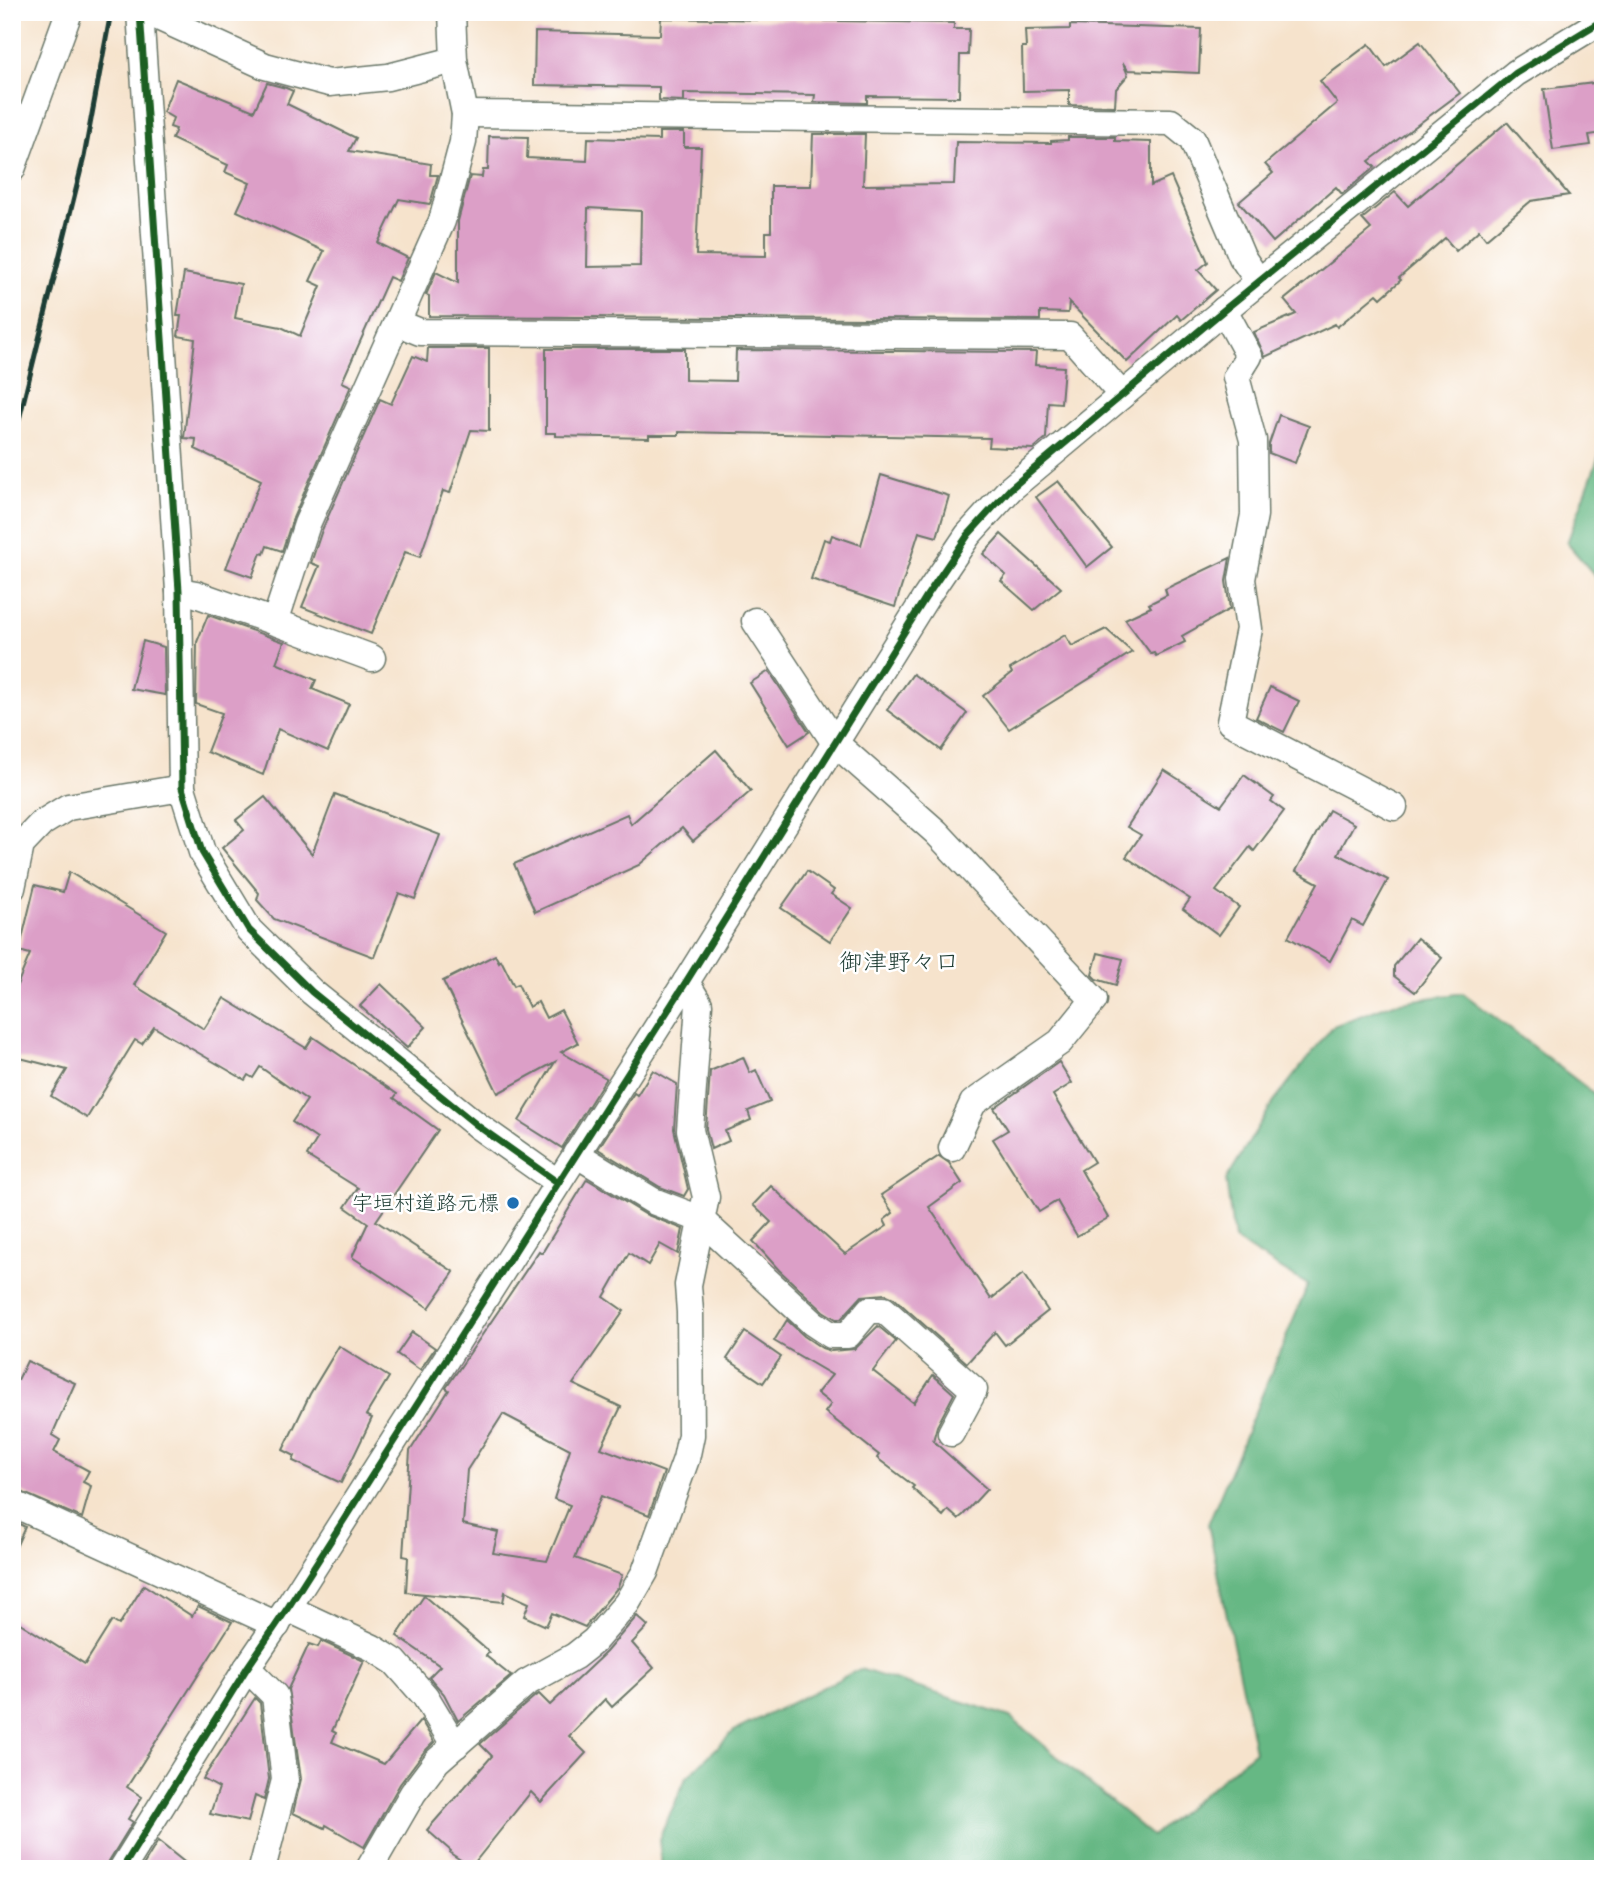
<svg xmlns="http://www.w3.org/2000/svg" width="1615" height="1881" font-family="'Comic Neue','Klee One',sans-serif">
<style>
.forest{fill:#66b884;stroke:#427a5c;stroke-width:2}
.building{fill:#dc9fc7;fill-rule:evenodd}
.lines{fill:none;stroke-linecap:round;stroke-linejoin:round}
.street-casing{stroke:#6a7769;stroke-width:29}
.street{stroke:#fff;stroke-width:26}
.rail{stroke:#1f3d34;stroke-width:5}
.cycleway-casing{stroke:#fff;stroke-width:11}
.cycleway{stroke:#1b5e20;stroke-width:7}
.poi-dot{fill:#1f6fb2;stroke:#fff;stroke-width:2.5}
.labels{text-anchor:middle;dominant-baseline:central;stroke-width:5;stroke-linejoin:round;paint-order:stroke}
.poi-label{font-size:21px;fill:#1f3d34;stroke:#fff;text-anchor:end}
.quarter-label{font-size:24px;fill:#1f3d34;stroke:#fff}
</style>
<rect width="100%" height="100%" fill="#fff"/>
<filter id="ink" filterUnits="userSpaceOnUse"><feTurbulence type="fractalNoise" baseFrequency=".0143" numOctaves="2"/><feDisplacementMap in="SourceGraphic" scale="14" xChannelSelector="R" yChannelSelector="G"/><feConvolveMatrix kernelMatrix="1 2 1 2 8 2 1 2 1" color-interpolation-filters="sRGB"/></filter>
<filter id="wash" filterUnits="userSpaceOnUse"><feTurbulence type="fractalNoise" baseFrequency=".00686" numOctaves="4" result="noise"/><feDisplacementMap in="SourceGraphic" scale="28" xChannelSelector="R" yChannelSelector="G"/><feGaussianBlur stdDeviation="1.57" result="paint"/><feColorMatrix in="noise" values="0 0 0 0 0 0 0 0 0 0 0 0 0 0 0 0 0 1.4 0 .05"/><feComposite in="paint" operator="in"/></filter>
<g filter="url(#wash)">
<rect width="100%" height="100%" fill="#f6e3cc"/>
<!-- forest -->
<g class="forest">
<polygon points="1603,445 1603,585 1567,543"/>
<polygon points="1463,993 1596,1095 1603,1086 1603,1869 662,1869 659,1839 686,1778 734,1731 860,1669 1010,1717 1152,1836 1255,1751 1208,1524 1308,1285 1234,1240 1226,1180 1274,1101 1333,1026 1394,1003"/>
</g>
<g id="blocks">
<!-- building -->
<g class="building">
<polygon points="661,18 954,23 954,29 969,29 968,55 960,55 959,97 867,96 867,103 814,102 815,95 684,93 684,101 659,100 659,87 534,85 535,32 660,35"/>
<polygon points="1070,25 1201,29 1199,73 1128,70 1123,63 1128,75 1116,89 1115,106 1069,105 1069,90 1023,91 1022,47 1026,47 1025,30 1070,29"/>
<polygon points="1420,42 1460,93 1369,161 1375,167 1342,194 1336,187 1273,242 1239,202 1273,173 1265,164 1337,103 1320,81 1369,44 1386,67"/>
<polygon points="176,79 254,111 267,83 286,88 293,91 287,104 356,138 349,151 431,164 430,175 438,175 430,204 399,199 378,243 408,258 398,281 389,277 342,382 351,386 293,518 282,551 267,546 264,554 261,553 252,577 226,568 261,480 195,449 196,439 184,438 195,339 178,336 181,316 177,316 184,273 241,284 235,318 281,327 300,336 321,286 310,281 324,251 237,211 250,183 225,172 228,165 172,139 176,129 170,127 173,118 163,112"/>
<polygon points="1603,82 1603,133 1589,135 1591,145 1553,150 1544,89"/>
<polygon points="1507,122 1569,195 1531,201 1486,239 1479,230 1456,251 1445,238 1399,278 1401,280 1381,298 1377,294 1337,327 1335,324 1265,357 1254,332 1296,314 1284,300 1371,229 1362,219 1395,192 1408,206"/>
<path d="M659 132H684V147H701L696 255 766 256V232H771V186H811L813 134H865L863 185 954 184 956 142 1051 143V141L1068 140V137H1115V141L1151 142V186L1171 177 1208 262 1198 270 1216 290 1181 320 1177 315 1127 362 1069 302 1068 313 1040 312V320L429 316V296L426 295 436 272 458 283V221L470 176 482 177 483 170H488L489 136 528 137 527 158 587 161 588 138 659 140ZM588 208 641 211 640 266 587 267Z"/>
<polygon points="428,348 489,348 489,431 471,430 450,493 443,491 420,557 405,552 371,634 302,607 319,566 311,563 322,530 380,399 391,404 413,356 427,362"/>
<polygon points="546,349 685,349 685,380 735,381 736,350 1036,352 1035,365 1064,367 1061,403 1048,402 1046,438 1033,449 989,447 990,438 679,432 679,435 649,435 649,438 556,436 556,433 546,433"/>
<polygon points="1279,415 1309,426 1295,463 1269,453 1269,444"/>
<polygon points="881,475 949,496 937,537 919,532 895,607 811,579 824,539 830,541 832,535 861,545"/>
<polygon points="1058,481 1112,547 1087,567 1036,497"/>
<polygon points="1001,534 1061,588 1034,610 1001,581 1006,575 983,554"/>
<polygon points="1230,558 1226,581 1230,609 1182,636 1185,642 1156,656 1154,653 1151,654 1125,619 1151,607 1149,604 1167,595 1165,589"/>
<polygon points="208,615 284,642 276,663 316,680 312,689 349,704 328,751 278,729 263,775 207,752 222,713 196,704 197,642"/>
<polygon points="1106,629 1132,652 1009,729 983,696 1012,673 1010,669 1065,635 1072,646"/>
<polygon points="143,641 164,647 165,695 131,689"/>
<polygon points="769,671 809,732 789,745 750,683"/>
<polygon points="913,674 967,713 941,750 887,710"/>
<polygon points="1270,687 1299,701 1284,732 1256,718"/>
<polygon points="716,750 751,791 693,841 682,828 639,865 535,912 514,864 627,814 631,824"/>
<polygon points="1164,770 1221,806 1244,775 1274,797 1271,801 1284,811 1254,851 1250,847 1216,891 1239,907 1219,935 1183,909 1190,899 1126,857 1141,835 1127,827"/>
<polygon points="335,794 440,835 415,899 399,893 374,957 274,919 257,900 259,893 222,848 244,830 236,820 265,797 312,854"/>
<polygon points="1329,810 1354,824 1338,854 1388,880 1363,926 1352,920 1330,961 1288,937 1318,883 1296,871"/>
<polygon points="807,871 834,890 831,894 852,908 830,941 781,908"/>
<polygon points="69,872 166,931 134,985 204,1029 224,998 306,1048 313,1037 397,1094 394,1098 438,1130 376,1221 454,1272 429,1308 352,1257 368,1223 345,1207 358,1188 307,1156 317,1139 292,1122 307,1100 260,1067 253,1078 248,1075 245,1080 154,1027 142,1044 135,1040 87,1118 51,1096 67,1070 12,1056 12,997 30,954 19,951 35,885 63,892"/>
<polygon points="1417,938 1442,958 1415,992 1394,976 1394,966"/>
<polygon points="1098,953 1123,959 1116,985 1096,979 1092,975"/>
<polygon points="495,955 499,962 501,960 514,986 518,984 529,1007 538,1002 546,1018 561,1010 578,1043 561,1052 606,1078 562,1148 519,1121 555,1062 498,1093 443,981"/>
<polygon points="381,984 426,1027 407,1048 360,1006"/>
<polygon points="743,1057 750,1073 756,1070 770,1102 748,1111 751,1120 725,1131 729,1141 711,1149 706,1129 710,1071"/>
<polygon points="1059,1062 1072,1083 1053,1095 1094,1162 1081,1170 1108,1218 1077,1236 1057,1201 1039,1212 993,1139 1008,1130 994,1108"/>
<polygon points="653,1070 677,1084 674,1129 688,1189 684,1196 660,1187 598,1149 634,1093 637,1095"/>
<polygon points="939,1156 949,1163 962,1183 929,1207 991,1299 1023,1274 1048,1311 1005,1345 995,1332 967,1363 894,1298 885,1294 862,1296 841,1319 836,1319 823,1311 779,1270 753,1241 771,1222 753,1205 771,1186 845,1254 887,1226 884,1220 893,1213 881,1195"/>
<path d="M587 1179 645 1214 683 1229 678 1254 660 1244 648 1265 629 1253 604 1297 624 1311 573 1384 621 1407 601 1448 664 1472 649 1515 601 1496 575 1558 622 1575 618 1587 585 1627 552 1613 546 1626 524 1616 529 1603 505 1592 503 1602 406 1592 408 1557 403 1556 410 1451 449 1390 446 1388 461 1366 539 1251 542 1253ZM503 1414 570 1449 554 1499 570 1505 547 1561 493 1553 498 1532 463 1524 467 1470Z"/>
<polygon points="787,1320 804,1336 822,1348 831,1351 855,1349 878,1326 896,1341 873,1371 914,1403 933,1375 954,1394 937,1426 933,1441 987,1489 963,1515 958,1519 948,1510 943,1516 912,1488 914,1486 877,1458 879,1455 825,1412 831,1404 817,1393 832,1375 774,1341"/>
<polygon points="412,1332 435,1348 420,1370 397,1354"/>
<polygon points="745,1332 781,1357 763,1383 727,1359"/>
<polygon points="339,1346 389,1377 366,1415 372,1418 341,1483 293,1461 295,1456 283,1450 310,1394"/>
<polygon points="27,1361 75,1383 52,1435 60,1440 54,1452 89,1471 83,1482 91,1486 82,1518 12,1488 12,1379 18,1380"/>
<polygon points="12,1520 25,1527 12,1556"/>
<polygon points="144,1585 192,1616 198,1606 232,1622 127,1787 142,1797 128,1819 133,1822 109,1861 106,1869 12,1869 12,1618 85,1664 112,1621 119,1625"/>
<polygon points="424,1596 489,1652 486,1656 511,1676 458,1721 444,1694 429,1677 440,1666 397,1636"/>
<polygon points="637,1616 648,1626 632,1643 654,1668 612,1707 605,1699 569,1736 586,1753 541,1802 531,1792 471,1867 450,1853 451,1851 427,1830 492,1756 480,1744 535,1696 539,1694 550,1705 606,1652"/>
<polygon points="321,1641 364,1661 332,1731 336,1733 332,1742 384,1764 421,1720 434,1742 424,1752 400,1784 364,1847 326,1825 325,1828 293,1813 301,1779 288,1689 309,1644 318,1647"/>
<polygon points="255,1698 260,1703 269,1779 264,1800 255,1796 248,1822 210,1814 219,1788 203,1779"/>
<polygon points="158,1841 193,1869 141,1869"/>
</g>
</g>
</g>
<g filter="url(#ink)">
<use href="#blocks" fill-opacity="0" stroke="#6a7769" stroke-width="2"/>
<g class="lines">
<!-- street casing -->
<g class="street-casing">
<g id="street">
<polyline points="140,12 179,591 182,788 202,852 249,930 312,992 478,1126 557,1182"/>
<polyline points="147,12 265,66 329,83 388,77 454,60 452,12"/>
<polyline points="465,114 1171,122 1192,139 1242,257 1259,282"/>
<polyline points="12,169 69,12"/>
<polyline points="1224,310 1249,356 1236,377 1253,440 1254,515 1242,579 1249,629 1230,722 1394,807"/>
<polyline points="398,323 420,332 1070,336 1122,395"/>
<polyline points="179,591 196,594 275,622 307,524 442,221 463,142 465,114 454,60"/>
<polyline points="755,621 835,743 936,832 1094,1000 1060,1042 973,1103 952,1148"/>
<polyline points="275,622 372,658"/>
<polyline points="12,888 21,845 42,823 68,807 182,788"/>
<polyline points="576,1154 653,1201 700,1219 813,1323 831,1335 848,1335 869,1310 884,1310 974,1390 951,1433"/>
<polyline points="12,1503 277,1625"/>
<polyline points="289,1606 300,1614 373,1648 395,1662 425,1696 449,1736 456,1745"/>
<polyline points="247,1668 275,1696 285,1780 262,1869"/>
<polyline points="122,1869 247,1668 289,1606 686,982 926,597 968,535 1010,489 1224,310 1516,73 1603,20"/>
<polyline points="369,1869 413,1793 437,1761 526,1683 575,1656 594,1641 627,1603 645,1572 686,1459 691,1435 690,1312 688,1285 706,1197 690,1130 699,1004 686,982"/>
</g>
</g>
<!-- street -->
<use href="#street" class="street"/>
<!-- rail -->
<polyline class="rail" points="12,448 84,157 111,12"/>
<!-- cycleway casing -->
<g class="cycleway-casing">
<g id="cycleway">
<polyline points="140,12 179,591 182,788 202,852 249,930 312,992 478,1126 557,1182"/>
<polyline points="122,1869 247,1668 289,1606 686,982 926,597 968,535 1010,489 1224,310 1516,73 1603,20"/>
</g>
</g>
<!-- cycleway -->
<use href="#cycleway" class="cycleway"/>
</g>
</g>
<!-- markers -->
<circle class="poi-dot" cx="513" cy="1203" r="7"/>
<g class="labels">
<!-- poi labels -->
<g class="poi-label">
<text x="499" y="1203">宇垣村道路元標</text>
</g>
<!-- quarter labels -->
<g class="quarter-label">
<text x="899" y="962">御津野々口</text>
</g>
</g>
<!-- margin -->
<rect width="1615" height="1881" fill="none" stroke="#fff" stroke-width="42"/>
</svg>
